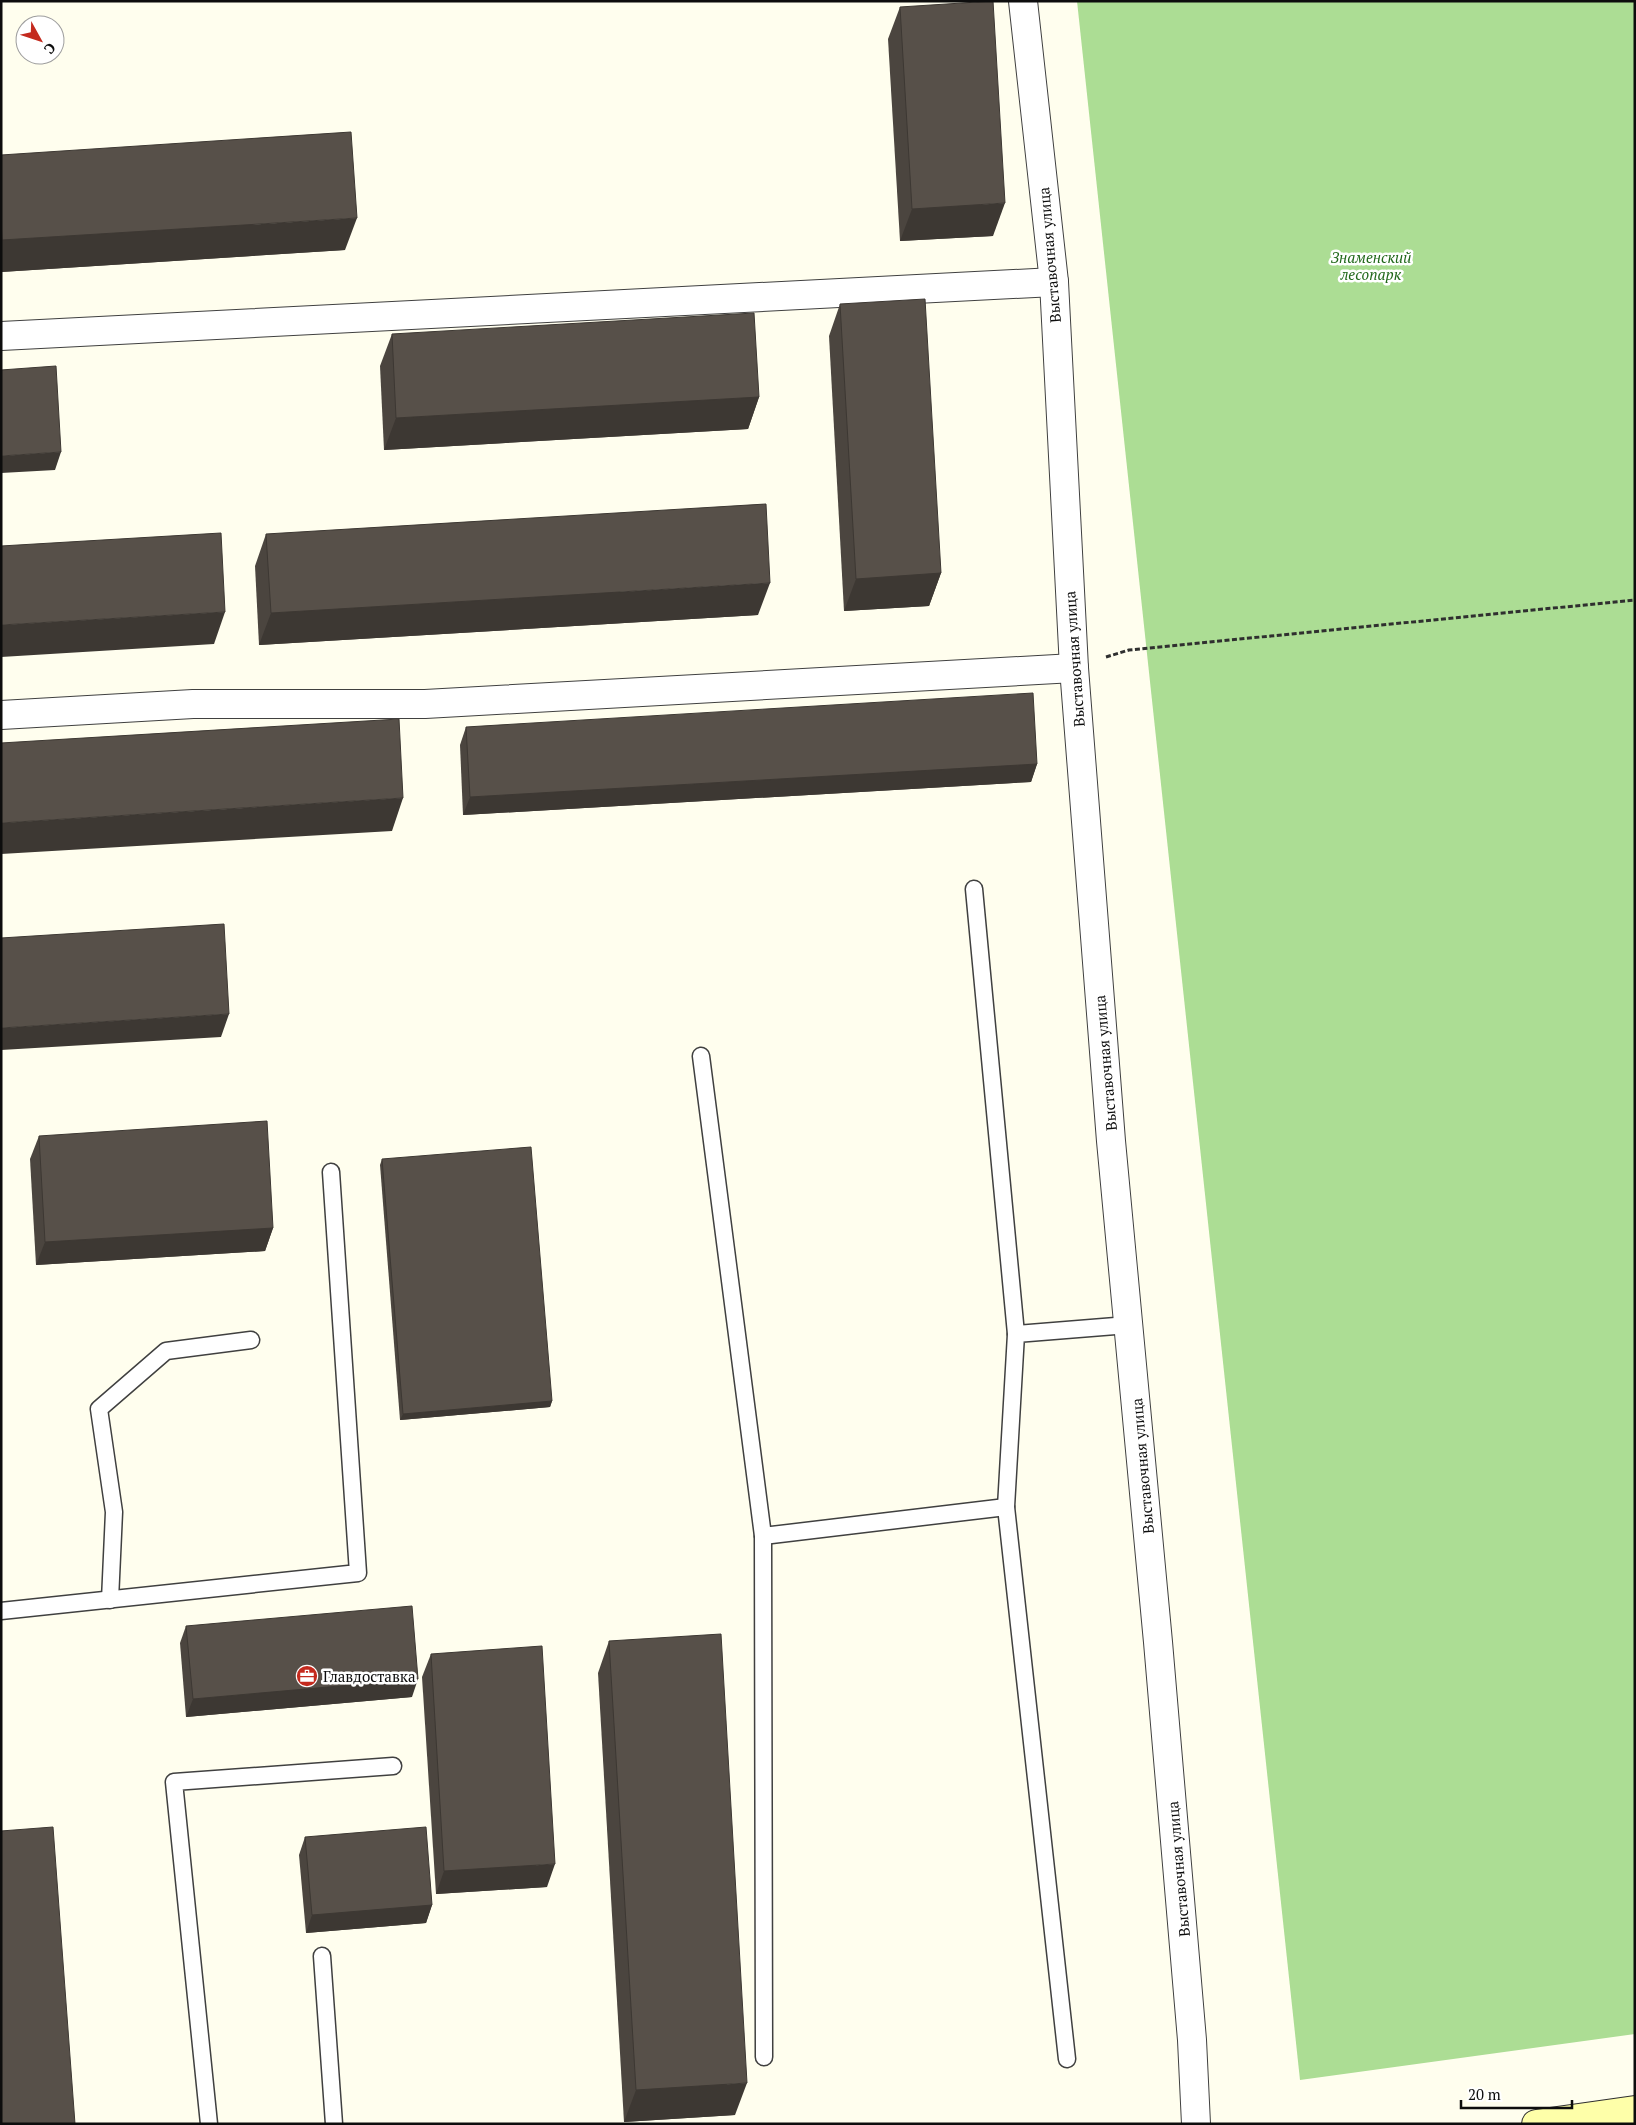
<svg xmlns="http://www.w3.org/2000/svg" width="1636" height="2125" font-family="'PT Serif',serif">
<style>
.forest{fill:#acdd94}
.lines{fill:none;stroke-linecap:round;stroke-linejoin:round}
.service-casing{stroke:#404040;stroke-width:19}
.minor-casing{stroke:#404040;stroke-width:30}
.secondary-casing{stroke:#2f2f2f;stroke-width:30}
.path{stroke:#2f2f2f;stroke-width:3;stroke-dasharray:5 2.5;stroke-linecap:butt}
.service{stroke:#fff;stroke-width:16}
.minor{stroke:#fff;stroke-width:28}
.secondary{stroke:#feffa9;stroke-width:28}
.wall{fill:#4b453f}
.shaded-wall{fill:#3d3833}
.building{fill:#575049;stroke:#3d3833}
.labels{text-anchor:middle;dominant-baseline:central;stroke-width:5;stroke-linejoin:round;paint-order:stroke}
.street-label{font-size:15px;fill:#0d0d0d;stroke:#fff}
.park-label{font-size:15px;font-style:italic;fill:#21681a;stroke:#fff}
.poi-label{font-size:15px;fill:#0d0d0d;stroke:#fff;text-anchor:start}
</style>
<rect width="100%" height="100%" fill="#fffeee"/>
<!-- forest -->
<polygon class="forest" points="1077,1 1635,1 1635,2034 1300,2080"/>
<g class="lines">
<!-- service casing -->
<g class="service-casing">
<g id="service">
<polyline points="974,889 1016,1334"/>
<polyline points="701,1056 763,1536 1006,1507"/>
<polyline points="763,1536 764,2057"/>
<polyline points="110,1600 114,1512 99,1409 166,1351 251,1340"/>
<polyline points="1,1611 358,1573 331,1172"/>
<polyline points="322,1956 334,2124"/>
<polyline points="1067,2059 1006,1507 1016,1334 1128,1325"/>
<polyline points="209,2124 174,1782 393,1766"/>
</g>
</g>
<!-- minor casing -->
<g class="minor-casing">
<g id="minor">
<polyline points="1023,1 1054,282 1074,668 1111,1141 1158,1642 1192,2040 1196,2124"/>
<polyline points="1,336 1054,282"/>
<polyline points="1,715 193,704 425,704 1074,668"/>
</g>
</g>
<!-- secondary casing -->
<g class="secondary-casing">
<polyline id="secondary" points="1536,2124 1635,2110"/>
</g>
<!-- path -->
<polyline class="path" points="1106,657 1129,650 1635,600"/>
<!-- service -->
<use href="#service" class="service"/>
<!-- minor -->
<use href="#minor" class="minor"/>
<!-- secondary -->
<use href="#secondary" class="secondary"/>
</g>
<!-- wall -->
<g class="wall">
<polygon points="900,7 993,236 900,241 888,39"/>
<polygon points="1,155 345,250 1,272"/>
<polygon points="840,304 941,573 929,606 844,611 829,336"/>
<polygon points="392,334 759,397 748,429 384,450 380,366"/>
<polygon points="266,534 758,615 259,645 255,566"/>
<polygon points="466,727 1037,764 1031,782 463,815 460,745"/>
<polygon points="39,1136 273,1228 265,1251 36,1265 30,1159"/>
<polygon points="382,1159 552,1401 550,1407 400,1420 380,1165"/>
<polygon points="186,1626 412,1697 186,1717 180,1643"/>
<polygon points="609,1641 735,2115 624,2122 598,1673"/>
<polygon points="431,1654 547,1887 436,1894 422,1677"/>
<polygon points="305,1837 432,1905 426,1923 306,1933 299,1855"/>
</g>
<!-- shaded-wall -->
<g class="shaded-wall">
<polygon points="1005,203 993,236 900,241 912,209"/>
<polygon points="357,218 345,250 1,272 1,244 2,240"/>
<polygon points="759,397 748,429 384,450 396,418"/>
<polygon points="61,452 55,470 1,473 1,456"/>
<polygon points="941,573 929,606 844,611 856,579"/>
<polygon points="770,583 758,615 259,645 271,613"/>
<polygon points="225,612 214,644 1,657 1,625"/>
<polygon points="1037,764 1031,782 463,815 470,797"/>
<polygon points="403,798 392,831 1,854 1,823"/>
<polygon points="229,1014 221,1037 1,1050 1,1028"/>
<polygon points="273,1228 265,1251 36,1265 45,1242"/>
<polygon points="552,1401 550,1407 400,1420 403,1414"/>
<polygon points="418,1679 412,1697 186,1717 193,1699"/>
<polygon points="555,1864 547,1887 436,1894 444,1871"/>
<polygon points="432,1905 426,1923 306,1933 312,1915"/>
<polygon points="747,2083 735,2115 624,2122 636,2090"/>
</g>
<!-- building -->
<g class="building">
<polygon points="993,1 1005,203 912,209 900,7"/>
<polygon points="351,132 357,218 2,240 1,219 1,155"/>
<polygon points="925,299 941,573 856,579 840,304"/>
<polygon points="754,313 759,397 396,418 392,334"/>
<polygon points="56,366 61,452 1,456 1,370"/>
<polygon points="766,504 770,583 271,613 266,534"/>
<polygon points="221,533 225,612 1,625 1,546"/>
<polygon points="1033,693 1037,764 470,797 466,727"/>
<polygon points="399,719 403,798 1,823 1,743"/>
<polygon points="224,924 229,1014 1,1028 1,938"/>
<polygon points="267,1121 273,1228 45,1242 39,1136"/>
<polygon points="531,1147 552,1401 403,1414 382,1159"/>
<polygon points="412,1606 418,1679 193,1699 186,1626"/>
<polygon points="721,1634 747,2083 636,2090 609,1641"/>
<polygon points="542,1646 555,1864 444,1871 431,1654"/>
<polygon points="53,1827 75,2124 1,2124 1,1831"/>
<polygon points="426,1827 432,1905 312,1915 305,1837"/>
</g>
<!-- icons -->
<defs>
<g id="office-disc" transform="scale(1.125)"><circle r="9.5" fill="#c42a1e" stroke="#fff"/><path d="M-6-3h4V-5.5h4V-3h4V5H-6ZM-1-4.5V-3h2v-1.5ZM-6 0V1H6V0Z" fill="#fff"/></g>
</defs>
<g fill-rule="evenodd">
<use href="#office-disc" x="307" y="1676"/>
</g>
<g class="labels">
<!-- street labels -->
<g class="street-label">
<text transform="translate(1049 255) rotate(-95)">Выставочная улица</text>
<text transform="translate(1074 659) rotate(-94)">Выставочная улица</text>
<text transform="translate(1105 1063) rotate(-95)">Выставочная улица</text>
<text transform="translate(1142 1466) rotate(-95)">Выставочная улица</text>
<text transform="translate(1178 1869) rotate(-95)">Выставочная улица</text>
</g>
<!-- park labels -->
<g class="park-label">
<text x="1371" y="257">Знаменский<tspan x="1371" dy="17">лесопарк</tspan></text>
</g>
<!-- poi labels -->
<g class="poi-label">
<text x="323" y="1676">Главдоставка</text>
</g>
</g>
<!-- border -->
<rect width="1636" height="2125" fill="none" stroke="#0d0d0d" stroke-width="5"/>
<!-- north arrow -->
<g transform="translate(40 40) rotate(130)"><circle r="24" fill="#ffffff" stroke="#9e9e9e"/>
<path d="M0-4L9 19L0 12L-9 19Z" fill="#c42a1e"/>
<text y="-8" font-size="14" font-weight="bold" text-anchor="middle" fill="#0d0d0d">С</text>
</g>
<!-- scale -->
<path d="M1461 2100v8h111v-8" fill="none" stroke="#0d0d0d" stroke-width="2.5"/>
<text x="1468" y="2100" font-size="15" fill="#0d0d0d" stroke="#ffffff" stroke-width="4" paint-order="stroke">20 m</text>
</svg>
